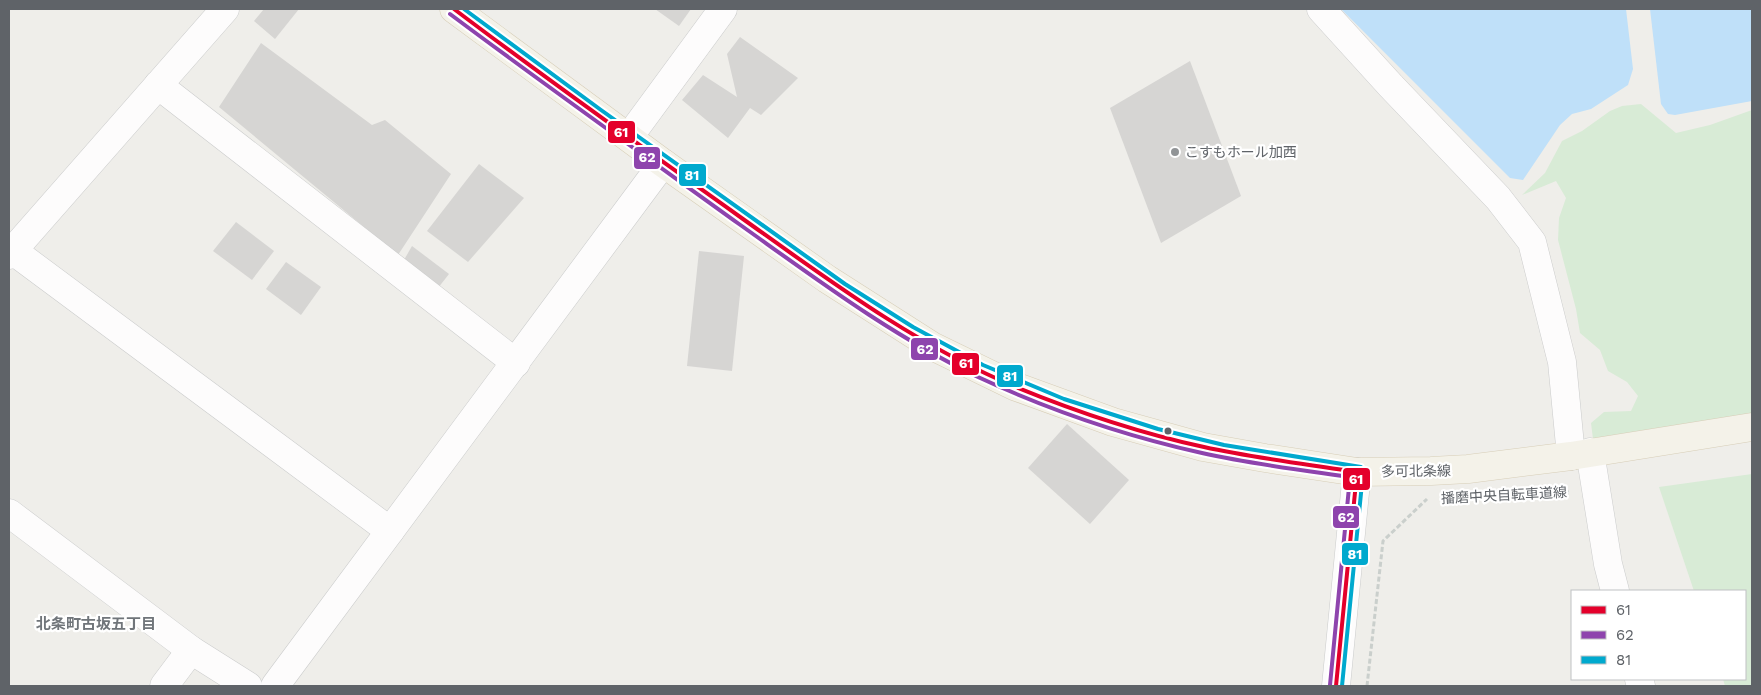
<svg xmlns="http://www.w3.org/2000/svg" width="1761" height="695" font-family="'Work Sans','Noto Sans JP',sans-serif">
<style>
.green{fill:#d8ebd6}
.water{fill:#bfe0f9}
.building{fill:#d6d5d3}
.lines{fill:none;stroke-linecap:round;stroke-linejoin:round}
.minor-casing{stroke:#cbcccc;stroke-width:29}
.major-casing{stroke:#d7ceb8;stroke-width:29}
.path{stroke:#cacfcc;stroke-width:3;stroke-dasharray:5 2.5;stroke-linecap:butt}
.minor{stroke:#fdfcfc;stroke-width:28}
.major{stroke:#f4f2e9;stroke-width:28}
.bus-1-casing{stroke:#fff;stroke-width:8}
.bus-2-casing{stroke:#fff;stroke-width:8}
.bus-3-casing{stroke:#fff;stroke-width:8}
.bus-1{stroke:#e4002b;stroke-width:4}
.bus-2{stroke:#8e44ad;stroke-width:4}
.bus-3{stroke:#00a9ce;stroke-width:4}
.poi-dot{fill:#919496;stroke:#fff;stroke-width:2}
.bus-dot{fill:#5f6368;stroke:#fff;stroke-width:2}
.labels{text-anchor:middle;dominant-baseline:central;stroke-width:4.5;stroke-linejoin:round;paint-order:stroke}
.poi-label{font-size:14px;fill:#5f6368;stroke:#fff;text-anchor:start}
.street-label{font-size:14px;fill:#5f6368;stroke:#fff}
.neighbourhood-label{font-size:15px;font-weight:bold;fill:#70757a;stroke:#fff}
.line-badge{stroke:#fff;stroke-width:2}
.badge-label{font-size:14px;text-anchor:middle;font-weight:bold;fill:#fff}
</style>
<rect width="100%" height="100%" fill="#efeeea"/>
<!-- green -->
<g class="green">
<polygon points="1641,104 1676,133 1710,125 1752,110 1752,417 1594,447 1591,423 1604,412 1631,411 1638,396 1627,382 1608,371 1600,350 1580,333 1576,309 1558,240 1559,218 1566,198 1556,181 1522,195 1545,173 1562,141 1582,131 1610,111 1622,106"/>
<polygon points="1752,474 1752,686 1725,686 1723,679 1745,679 1745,591 1694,591 1659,487"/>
</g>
<!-- water -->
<g class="water">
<polygon points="1341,9 1626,9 1633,69 1628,85 1591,109 1572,114 1560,125 1523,180 1510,178"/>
<polygon points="1650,9 1752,9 1752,101 1675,115 1668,114 1661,104"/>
</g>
<!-- building -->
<g class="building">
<polygon points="264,9 299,9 275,39 254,21"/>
<polygon points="655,9 691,9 679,26"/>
<polygon points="740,37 798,78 761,115 750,108 728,138 682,100 703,75 737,97 727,54"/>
<polygon points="261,43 372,125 385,120 451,174 398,255 219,107"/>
<polygon points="1190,61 1241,196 1161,243 1110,108"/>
<polygon points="479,164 524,198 468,262 427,231"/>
<polygon points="236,222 274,251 252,280 213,251"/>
<polygon points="412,246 449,274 438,288 404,260"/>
<polygon points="699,251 744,256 732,371 687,366"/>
<polygon points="286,262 321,287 301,315 266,289"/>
<polygon points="1067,424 1129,480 1090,524 1028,468"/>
</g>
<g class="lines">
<!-- minor casing -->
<g class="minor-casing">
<g id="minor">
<polyline points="1321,9 1391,86 1498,198 1532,242 1562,362 1571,456"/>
<polyline points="158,85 516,363"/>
<polyline points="629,137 723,9"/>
<polyline points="12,250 390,531"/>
<polyline points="9,255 225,9"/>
<polyline points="1590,452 1608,564 1615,591"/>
<polyline points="9,513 191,650 248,686"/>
<polyline points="1639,679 1641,686"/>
<polyline points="164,686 191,650"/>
<polyline points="275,686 663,163"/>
<polyline points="1336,686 1357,472"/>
</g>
</g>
<!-- major casing -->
<g class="major-casing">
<polyline id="major" points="454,9 663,163 827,279 932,346 1014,386 1113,422 1203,447 1265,458 1357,472 1431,471 1468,469 1571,456 1752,427"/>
</g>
<!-- path -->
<g class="path">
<polyline points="1478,498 1569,492"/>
<polyline points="1367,686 1383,541 1427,499"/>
</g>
<!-- minor -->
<use href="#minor" class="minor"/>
<!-- major -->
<use href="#major" class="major"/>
<!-- bus-1 casing -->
<g class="bus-1-casing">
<path id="bus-1" d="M454 9C549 81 646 150 743 219 830 281 917 346 1016 387 1077 412 1140 433 1204 447 1254 458 1306 464 1357 472L1336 686"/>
</g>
<!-- bus-2 casing -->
<g class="bus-2-casing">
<path id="bus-2" d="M450 14C545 85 642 154 739 224 815 278 892 336 978 377 1049 410 1126 436 1202 453 1251 464 1301 470 1350 477L1330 685"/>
</g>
<!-- bus-3 casing -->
<g class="bus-3-casing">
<polyline id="bus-3" points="464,9 601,110 845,284 913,327 983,365 1064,399 1158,429 1224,445 1361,467 1363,473 1342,686"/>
</g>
<!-- bus-1 -->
<use href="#bus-1" class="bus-1"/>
<!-- bus-2 -->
<use href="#bus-2" class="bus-2"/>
<!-- bus-3 -->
<use href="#bus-3" class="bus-3"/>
</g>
<!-- markers -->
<circle class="poi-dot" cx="1175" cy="152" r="5"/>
<circle class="bus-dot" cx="1168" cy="431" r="4.5"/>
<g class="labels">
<!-- poi labels -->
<g class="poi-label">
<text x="1185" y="152">こすもホール加西</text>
</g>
<!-- street labels -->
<g class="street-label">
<text transform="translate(1416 471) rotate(-1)">多可北条線</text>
<text transform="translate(1504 495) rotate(-3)">播磨中央自転車道線</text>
</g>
<!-- neighbourhood labels -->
<g class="neighbourhood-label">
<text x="96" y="624">北条町古坂五丁目</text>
</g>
</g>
<g class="line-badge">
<rect x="607" y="120" width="29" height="24" rx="5" fill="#e4002b"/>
<rect x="633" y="146" width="28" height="24" rx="5" fill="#8e44ad"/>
<rect x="678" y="163" width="29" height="24" rx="5" fill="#00a9ce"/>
<rect x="910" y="337" width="29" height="24" rx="5" fill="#8e44ad"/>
<rect x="951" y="352" width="29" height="24" rx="5" fill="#e4002b"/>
<rect x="996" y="364" width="28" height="24" rx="5" fill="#00a9ce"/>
<rect x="1342" y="467" width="29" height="24" rx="5" fill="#e4002b"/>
<rect x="1332" y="505" width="28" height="24" rx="5" fill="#8e44ad"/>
<rect x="1341" y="542" width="28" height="24" rx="5" fill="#00a9ce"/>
</g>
<g class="badge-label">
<text x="621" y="137">61</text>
<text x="647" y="162">62</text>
<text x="692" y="180">81</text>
<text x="925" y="354">62</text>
<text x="966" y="368">61</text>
<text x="1010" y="381">81</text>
<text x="1356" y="484">61</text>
<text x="1346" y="522">62</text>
<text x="1355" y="559">81</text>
</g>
<!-- border -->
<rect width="1761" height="695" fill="none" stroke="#5f6368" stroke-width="20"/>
<!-- legend -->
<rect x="1571" y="590" width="175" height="90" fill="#ffffff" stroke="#bfc1c3"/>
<rect x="1581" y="606" width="25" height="8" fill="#e4002b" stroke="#bfc1c3"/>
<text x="1616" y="615" font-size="15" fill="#5f6368">61</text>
<rect x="1581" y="631" width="25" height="8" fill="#8e44ad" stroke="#bfc1c3"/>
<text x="1616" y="640" font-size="15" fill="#5f6368">62</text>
<rect x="1581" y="656" width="25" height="8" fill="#00a9ce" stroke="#bfc1c3"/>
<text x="1616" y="665" font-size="15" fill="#5f6368">81</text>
</svg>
